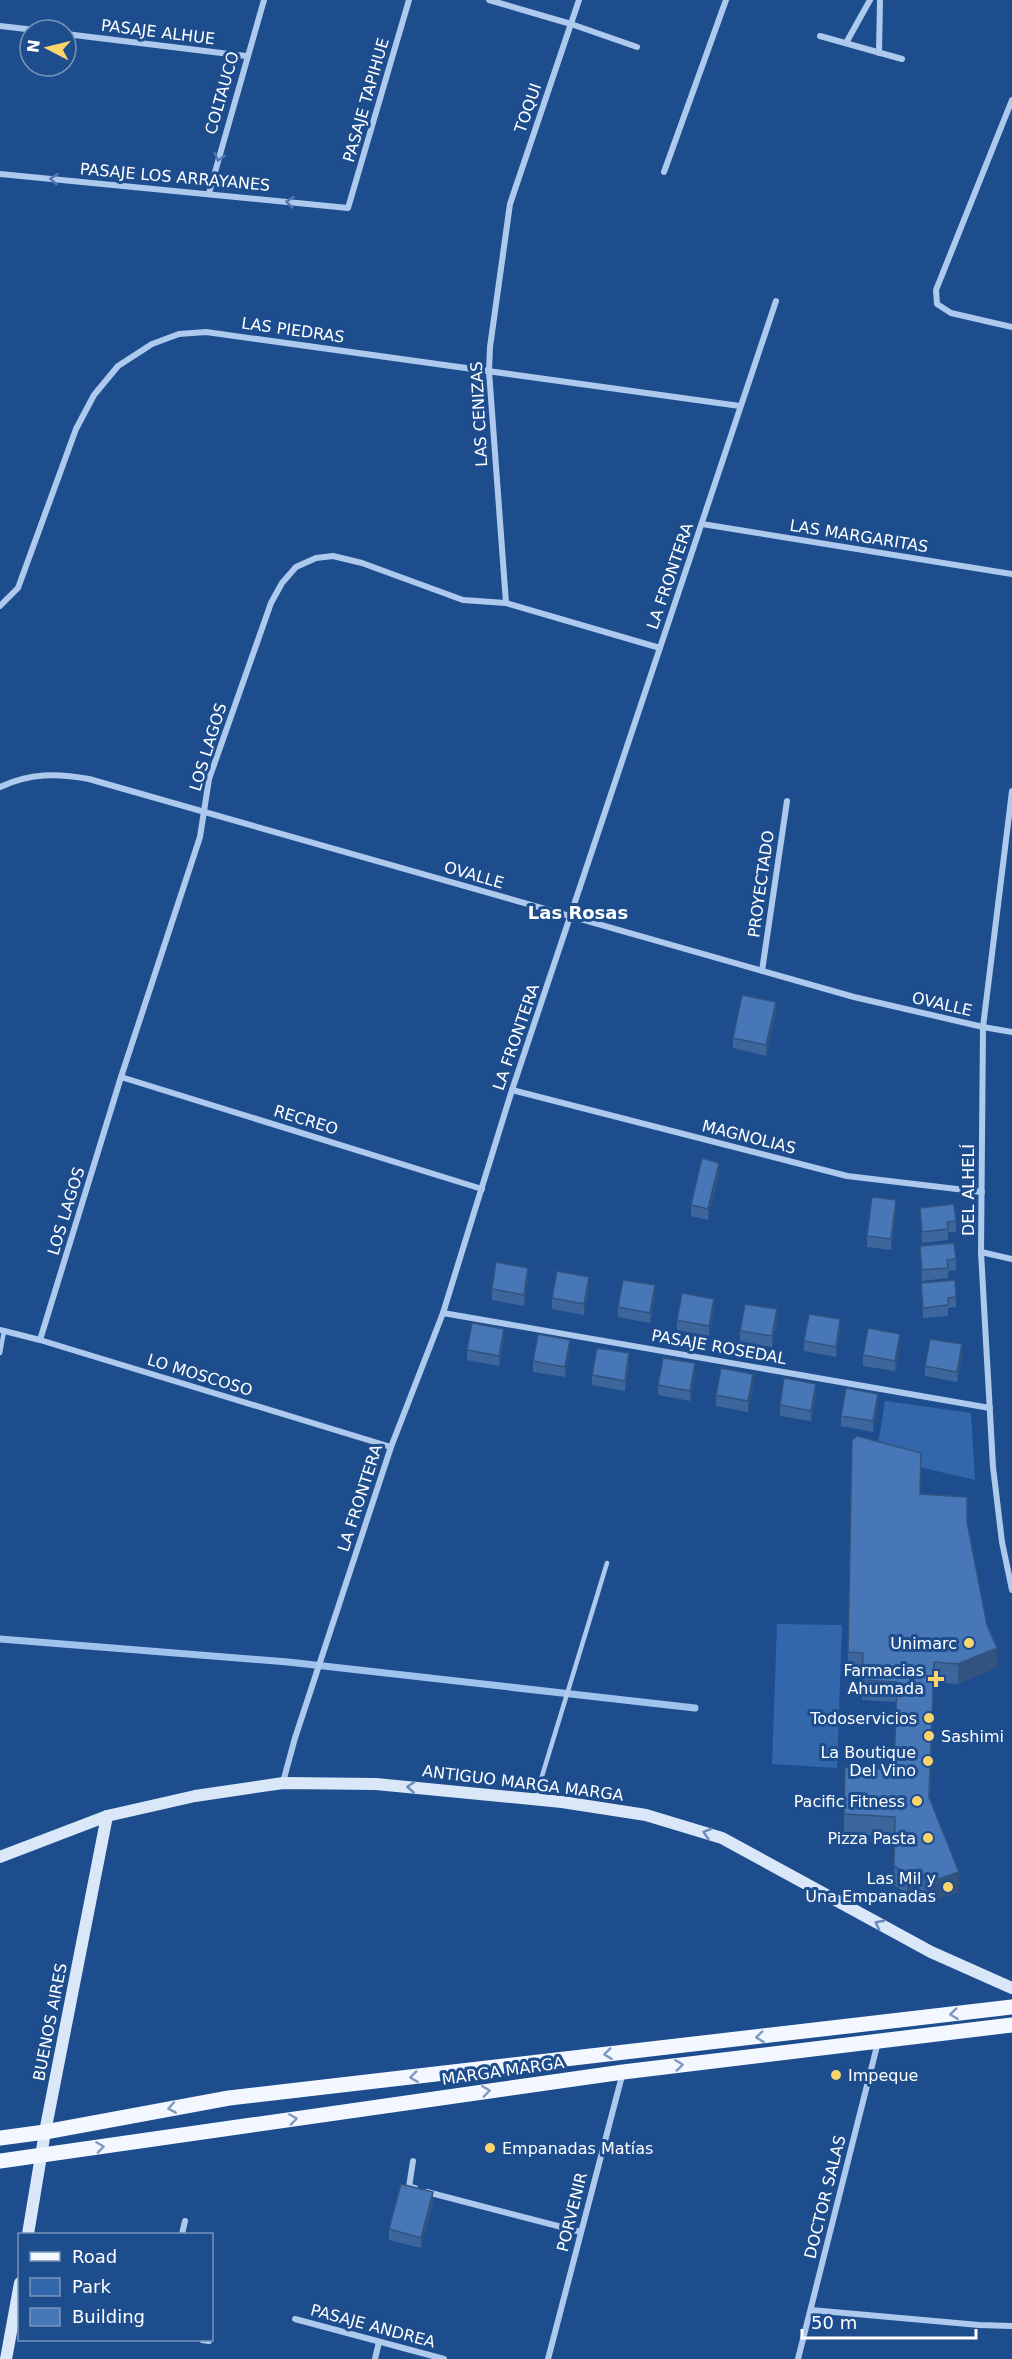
<svg xmlns="http://www.w3.org/2000/svg" width="1012" height="2359" font-family="'DejaVu Sans',sans-serif">
<style>
.green{fill:#3267ac}
.lines{fill:none;stroke-linecap:round;stroke-linejoin:round}
.stream{stroke:#a0c3ee;stroke-width:7}
.lane{stroke:#adc9ed;stroke-width:4.5}
.street{stroke:#adc9ed;stroke-width:6}
.secondary{stroke:#d9e7f9;stroke-width:12}
.primary{stroke:#f3f7ff;stroke-width:15}
.wall{fill:#3d669d}
.shaded-wall{fill:#32537f}
.building{fill:#4777b6;stroke:#32537f;stroke-width:1.5}
.oneway{stroke:#5078af}
.oneway2{stroke:#698bb9}
.oneway3{stroke:#7e9ac1}
.poi-dot{fill:#fcd46c;stroke:#1e4d8e;stroke-width:2}
.labels{text-anchor:middle;dominant-baseline:central;stroke-width:6;stroke-linejoin:round;paint-order:stroke}
.street-label{font-size:16px;fill:#fff;stroke:#1e4d8e}
.poi-label{font-size:16px;fill:#fff;stroke:#1e4d8e;text-anchor:end}
.neighbourhood-label{font-size:18px;font-weight:bold;fill:#fff;stroke:#1e4d8e}
</style>
<rect width="100%" height="100%" fill="#1e4d8e"/>
<!-- green -->
<g class="green">
<polygon points="885,1401 971,1413 975,1480 876,1457"/>
<polygon points="777,1624 842,1625 837,1768 772,1764"/>
</g>
<g class="lines">
<!-- stream -->
<polyline class="stream" points="0,1639 288,1662 695,1708"/>
<!-- lane -->
<g class="lane">
<polyline points="0,1353 4,1331"/>
<polyline points="535,1799 607,1563"/>
</g>
<!-- street -->
<g class="street">
<polyline points="489,0 571,24 637,47"/>
<polyline points="0,26 35,30"/>
<polyline points="66,34 246,56"/>
<polyline points="820,36 902,59"/>
<polyline points="846,43 870,0"/>
<polyline points="879,53 880,0"/>
<polyline points="1012,100 936,290 937,304 951,313 1012,327"/>
<polyline points="664,172 726,0"/>
<polyline points="0,174 348,208 409,0"/>
<polyline points="209,193 264,0"/>
<polyline points="702,524 1012,574"/>
<polyline points="506,603 489,371 490,347 510,204 579,0"/>
<polyline points="0,606 18,588 76,429 94,395 118,366 152,344 179,334 206,332 740,406"/>
<path d="M0 787C30 773 57 773 89 779L854 997 983 1027 1012 1032"/>
<polyline points="1012,791 983,1027 981,1252 993,1467 1002,1542 1012,1590"/>
<polyline points="762,971 787,801"/>
<polyline points="121,1077 482,1189"/>
<polyline points="512,1090 847,1176 982,1192"/>
<polyline points="981,1252 1012,1259"/>
<polyline points="443,1313 990,1408"/>
<polyline points="0,1330 40,1340 391,1447"/>
<polyline points="40,1340 121,1077 200,837 209,779 271,603 282,583 296,567 316,558 333,556 362,563 463,600 506,603 660,648"/>
<polyline points="283,1782 295,1738 391,1447 443,1313 512,1090 776,301"/>
<polyline points="413,2161 409,2187 415,2188"/>
<polyline points="427,2192 581,2232"/>
<polyline points="182,2234 185,2221"/>
<polyline points="811,2310 979,2325 1012,2326"/>
<polyline points="295,2319 444,2359"/>
<polyline points="202,2340 209,2341"/>
<polyline points="375,2359 379,2342"/>
<polyline points="548,2359 623,2072"/>
<polyline points="798,2359 878,2042"/>
</g>
<!-- secondary -->
<g class="secondary">
<polyline points="0,1857 107,1816 195,1796 283,1783 376,1784 562,1802 646,1815 722,1838 931,1952 1012,1988"/>
<polyline points="28,2234 45,2132 107,1816"/>
<polyline points="6,2359 20,2283"/>
</g>
<!-- primary -->
<g class="primary">
<polyline points="0,2138 45,2132 229,2098 1012,2007"/>
<polyline points="0,2161 623,2072 1012,2025"/>
</g>
</g>
<!-- wall -->
<g class="wall">
<polygon points="776,1013 766,1056 733,1048 733,1038"/>
<polygon points="719,1173 708,1220 691,1216 691,1205"/>
<polygon points="920,1208 956,1221 956,1232 948,1232 948,1240 922,1243"/>
<polygon points="896,1210 891,1250 867,1247 867,1236"/>
<polygon points="920,1246 956,1259 956,1270 948,1271 948,1278 922,1281"/>
<polygon points="528,1278 524,1306 492,1300 492,1289"/>
<polygon points="921,1283 956,1297 956,1307 948,1308 948,1316 923,1318"/>
<polygon points="589,1287 584,1315 552,1309 552,1298"/>
<polygon points="655,1296 650,1323 618,1317 618,1307"/>
<polygon points="714,1309 709,1336 677,1330 677,1320"/>
<polygon points="777,1320 772,1347 740,1341 740,1331"/>
<polygon points="840,1330 836,1357 804,1351 804,1341"/>
<polygon points="504,1339 499,1366 467,1360 467,1350"/>
<polygon points="900,1344 895,1371 863,1366 863,1355"/>
<polygon points="570,1350 565,1377 533,1372 533,1361"/>
<polygon points="962,1355 957,1382 925,1376 925,1366"/>
<polygon points="629,1364 625,1391 592,1385 592,1375"/>
<polygon points="695,1374 690,1401 658,1395 658,1385"/>
<polygon points="753,1384 748,1412 716,1406 716,1395"/>
<polygon points="816,1394 811,1421 780,1416 780,1405"/>
<polygon points="878,1404 873,1432 841,1426 841,1416"/>
<polygon points="920,1494 967,1522 987,1625 997,1667 958,1684 934,1682 930,1799 959,1892 927,1903 920,1889 907,1894 894,1885 895,1837 844,1834 844,1814 894,1770 896,1702 862,1700 862,1673 848,1672 848,1652"/>
<polygon points="433,2202 421,2248 389,2240 389,2229"/>
</g>
<!-- shaded-wall -->
<g class="shaded-wall">
<polygon points="776,1002 776,1013 766,1056 766,1045"/>
<polygon points="719,1163 719,1173 708,1220 708,1209"/>
<polygon points="896,1200 896,1210 891,1250 891,1239"/>
<polygon points="528,1268 528,1278 524,1306 524,1295"/>
<polygon points="589,1277 589,1287 584,1315 584,1304"/>
<polygon points="655,1285 655,1296 650,1323 650,1313"/>
<polygon points="714,1299 714,1309 709,1336 709,1326"/>
<polygon points="777,1309 777,1320 772,1347 772,1336"/>
<polygon points="840,1319 840,1330 836,1357 836,1347"/>
<polygon points="504,1329 504,1339 499,1366 499,1356"/>
<polygon points="900,1334 900,1344 895,1371 895,1361"/>
<polygon points="570,1340 570,1350 565,1377 565,1367"/>
<polygon points="962,1344 962,1355 957,1382 957,1372"/>
<polygon points="629,1353 629,1364 625,1391 625,1381"/>
<polygon points="695,1363 695,1374 690,1401 690,1391"/>
<polygon points="753,1374 753,1384 748,1412 748,1401"/>
<polygon points="816,1384 816,1394 811,1421 811,1411"/>
<polygon points="878,1394 878,1404 873,1432 873,1421"/>
<polygon points="997,1648 997,1667 958,1684 958,1664"/>
<polygon points="934,1662 934,1682 929,1817 929,1797"/>
<polygon points="920,1869 920,1889 907,1894 907,1874"/>
<polygon points="959,1872 959,1892 927,1903 927,1883"/>
<polygon points="433,2192 433,2202 421,2248 421,2238"/>
</g>
<!-- building -->
<g class="building">
<polygon points="742,995 776,1002 766,1045 733,1038"/>
<polygon points="702,1158 719,1163 708,1209 691,1205"/>
<polygon points="872,1197 896,1200 891,1239 867,1236"/>
<polygon points="954,1204 956,1221 947,1222 948,1229 922,1232 920,1208"/>
<polygon points="954,1243 956,1259 947,1260 948,1268 922,1270 920,1246"/>
<polygon points="496,1262 528,1268 524,1295 492,1289"/>
<polygon points="557,1271 589,1277 584,1304 552,1298"/>
<polygon points="623,1280 655,1285 650,1313 618,1307"/>
<polygon points="955,1280 956,1297 948,1298 948,1305 923,1308 921,1283"/>
<polygon points="682,1293 714,1299 709,1326 677,1320"/>
<polygon points="745,1304 777,1309 772,1336 740,1331"/>
<polygon points="809,1314 840,1319 836,1347 804,1341"/>
<polygon points="472,1323 504,1329 499,1356 467,1350"/>
<polygon points="868,1328 900,1334 895,1361 863,1355"/>
<polygon points="538,1334 570,1340 565,1367 533,1361"/>
<polygon points="930,1339 962,1344 957,1372 925,1366"/>
<polygon points="597,1348 629,1353 625,1381 592,1375"/>
<polygon points="663,1358 695,1363 690,1391 658,1385"/>
<polygon points="721,1368 753,1374 748,1401 716,1395"/>
<polygon points="784,1378 816,1384 811,1411 780,1405"/>
<polygon points="846,1388 878,1394 873,1421 841,1416"/>
<polygon points="857,1436 921,1453 920,1494 967,1497 967,1522 987,1625 997,1648 958,1664 934,1662 929,1797 959,1872 927,1883 920,1869 907,1874 894,1866 895,1817 844,1814 845,1767 894,1770 897,1682 862,1680 863,1653 848,1652 852,1440"/>
<polygon points="401,2184 433,2192 421,2238 389,2229"/>
</g>
<!-- one-way arrows -->
<defs><path id="oneway-chevron" d="M-2-3.5L2.5 0L-2 3.5" fill="none" stroke-width="1.6" stroke-linecap="round" stroke-linejoin="round" transform="scale(1.5)"/></defs>
<g class="oneway">
<use href="#oneway-chevron" transform="translate(219 157) rotate(105)"/>
<use href="#oneway-chevron" transform="translate(54 179) rotate(-175)"/>
<use href="#oneway-chevron" transform="translate(290 202) rotate(-174)"/>
</g>
<g class="oneway2">
<use href="#oneway-chevron" transform="translate(411 1787) rotate(-176)"/>
<use href="#oneway-chevron" transform="translate(707 1833) rotate(-163)"/>
<use href="#oneway-chevron" transform="translate(879 1924) rotate(-152)"/>
</g>
<g class="oneway3">
<use href="#oneway-chevron" transform="translate(954 2014) rotate(173)"/>
<use href="#oneway-chevron" transform="translate(760 2037) rotate(173)"/>
<use href="#oneway-chevron" transform="translate(608 2054) rotate(173)"/>
<use href="#oneway-chevron" transform="translate(679 2065) rotate(-7)"/>
<use href="#oneway-chevron" transform="translate(414 2077) rotate(173)"/>
<use href="#oneway-chevron" transform="translate(486 2091) rotate(-8)"/>
<use href="#oneway-chevron" transform="translate(172 2108) rotate(170)"/>
<use href="#oneway-chevron" transform="translate(293 2119) rotate(-8)"/>
<use href="#oneway-chevron" transform="translate(100 2147) rotate(-8)"/>
</g>
<!-- markers -->
<g class="poi-dot">
<circle cx="969" cy="1643" r="6"/>
<path d="M933 1670h6v6h6v6h-6v6h-6v-6h-6v-6h6z"/>
<circle cx="929" cy="1718" r="6"/>
<circle cx="929" cy="1736" r="6"/>
<circle cx="928" cy="1761" r="6"/>
<circle cx="917" cy="1801" r="6"/>
<circle cx="928" cy="1838" r="6"/>
<circle cx="948" cy="1887" r="6"/>
<circle cx="836" cy="2075" r="6"/>
<circle cx="490" cy="2148" r="6"/>
</g>
<g class="labels">
<!-- street labels -->
<g class="street-label">
<text transform="translate(158 32) rotate(7)">PASAJE ALHUE</text>
<text transform="translate(222 93) rotate(-74)">COLTAUCO</text>
<text transform="translate(366 100) rotate(-74)">PASAJE TAPIHUE</text>
<text transform="translate(528 108) rotate(-71)">TOQUI</text>
<text transform="translate(175 177) rotate(5)">PASAJE LOS ARRAYANES</text>
<text transform="translate(293 330) rotate(8)">LAS PIEDRAS</text>
<text transform="translate(479 414) rotate(-93)">LAS CENIZAS</text>
<text transform="translate(859 536) rotate(9)">LAS MARGARITAS</text>
<text transform="translate(670 576) rotate(-71)">LA FRONTERA</text>
<text transform="translate(208 747) rotate(-73)">LOS LAGOS</text>
<text transform="translate(474 875) rotate(16)">OVALLE</text>
<text transform="translate(761 884) rotate(-82)">PROYECTADO</text>
<text transform="translate(942 1004) rotate(13)">OVALLE</text>
<text transform="translate(516 1037) rotate(-71)">LA FRONTERA</text>
<text transform="translate(306 1120) rotate(17)">RECREO</text>
<text transform="translate(749 1137) rotate(14)">MAGNOLIAS</text>
<text transform="translate(968 1190) rotate(-90)">DEL ALHELÍ</text>
<text transform="translate(66 1211) rotate(-73)">LOS LAGOS</text>
<text transform="translate(719 1347) rotate(10)">PASAJE ROSEDAL</text>
<text transform="translate(200 1375) rotate(17)">LO MOSCOSO</text>
<text transform="translate(360 1498) rotate(-72)">LA FRONTERA</text>
<text transform="translate(523 1783) rotate(7)">ANTIGUO MARGA MARGA</text>
<text transform="translate(50 2022) rotate(-79)">BUENOS AIRES</text>
<text transform="translate(503 2071) rotate(-8)">MARGA MARGA</text>
<text transform="translate(825 2197) rotate(-76)">DOCTOR SALAS</text>
<text transform="translate(572 2212) rotate(-76)">PORVENIR</text>
<text transform="translate(373 2326) rotate(15)">PASAJE ANDREA</text>
</g>
<!-- poi labels -->
<g class="poi-label">
<text x="957" y="1643">Unimarc</text>
<text x="924" y="1670">Farmacias<tspan x="924" dy="18">Ahumada</tspan></text>
<text x="917" y="1718">Todoservicios</text>
<text x="941" y="1736" text-anchor="start">Sashimi</text>
<text x="916" y="1752">La Boutique<tspan x="916" dy="18">Del Vino</tspan></text>
<text x="905" y="1801">Pacific Fitness</text>
<text x="916" y="1838">Pizza Pasta</text>
<text x="936" y="1878">Las Mil y<tspan x="936" dy="18">Una Empanadas</tspan></text>
<text x="848" y="2075" text-anchor="start">Impeque</text>
<text x="502" y="2148" text-anchor="start">Empanadas Matías</text>
</g>
<!-- neighbourhood labels -->
<g class="neighbourhood-label">
<text x="578" y="912">Las Rosas</text>
</g>
</g>
<!-- legend -->
<rect x="18" y="2233" width="195" height="108" fill="#1e4d8e" stroke="#7894bb" stroke-width="1.5"/>
<rect x="30" y="2252" width="30" height="9" fill="#f3f7ff" stroke="#7894bb" stroke-width="1.5"/>
<text x="72" y="2263" font-size="18" fill="#ffffff">Road</text>
<rect x="30" y="2278" width="30" height="18" fill="#3267ac" stroke="#7894bb" stroke-width="1.5"/>
<text x="72" y="2293" font-size="18" fill="#ffffff">Park</text>
<rect x="30" y="2308" width="30" height="18" fill="#4777b6" stroke="#7894bb" stroke-width="1.5"/>
<text x="72" y="2323" font-size="18" fill="#ffffff">Building</text>
<!-- north arrow -->
<g transform="translate(48 48) rotate(277)"><circle r="28" fill="#1e4d8e" stroke="#7894bb" stroke-width="1.5"/>
<path d="M0-4.5L10 22L0 15L-10 22Z" fill="#fcd46c"/>
<text y="-9" font-size="16" font-weight="bold" text-anchor="middle" fill="#ffffff">N</text>
</g>
<!-- scale -->
<path d="M802 2329v9h174v-9" fill="none" stroke="#ffffff" stroke-width="3"/>
<text x="811" y="2329" font-size="18" fill="#ffffff" stroke="#1e4d8e" stroke-width="4.5" paint-order="stroke">50 m</text>
</svg>
